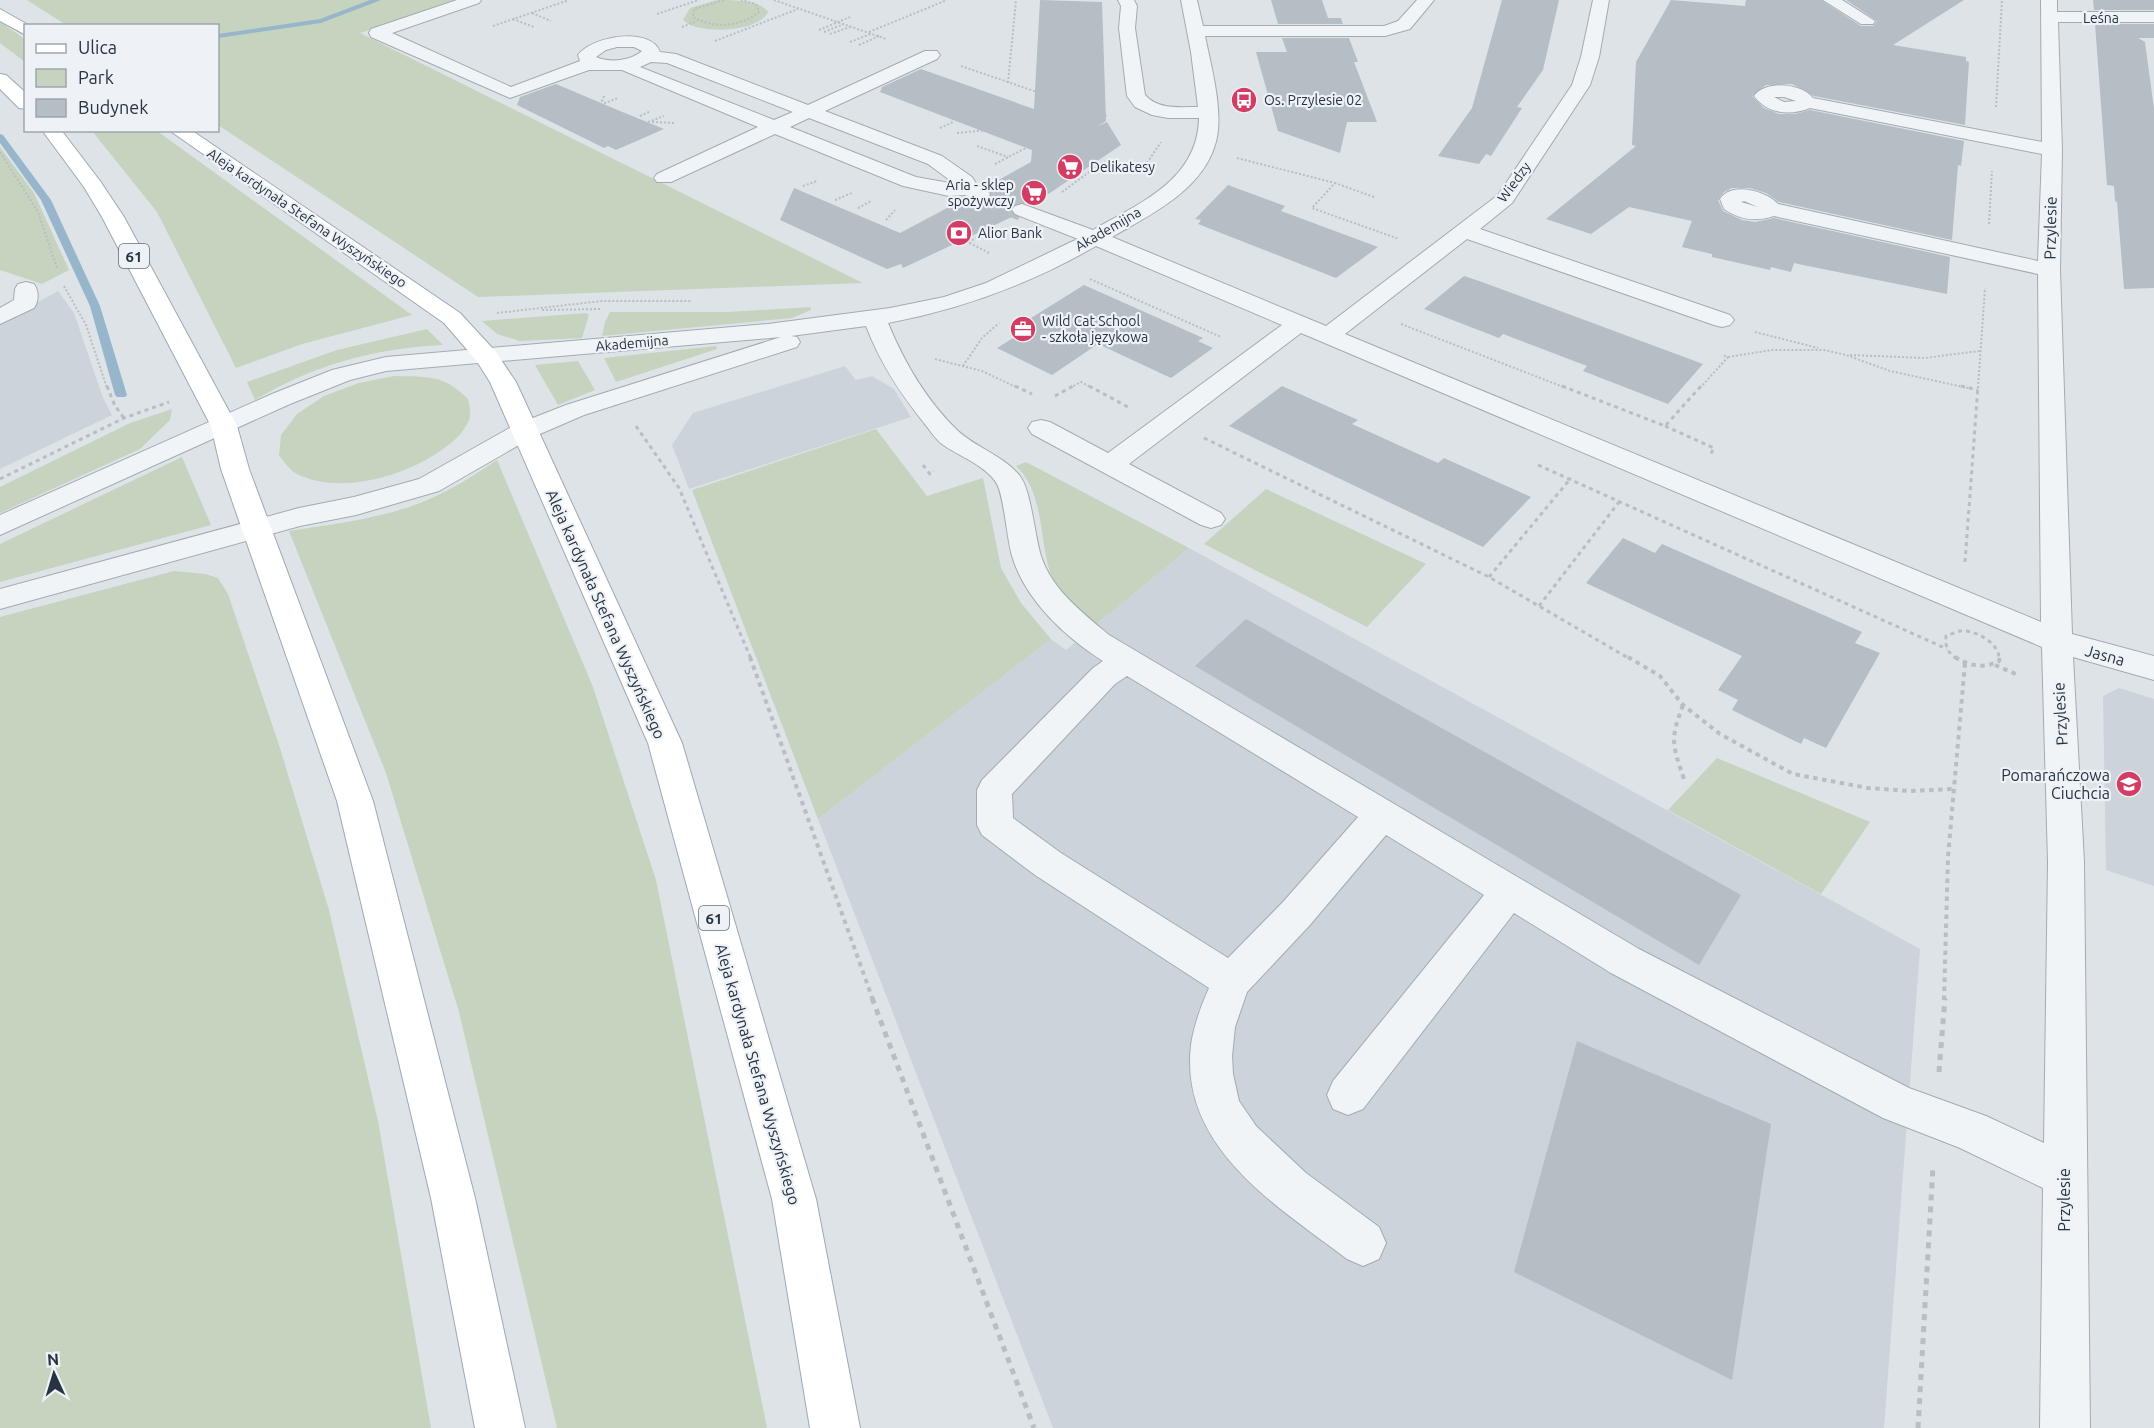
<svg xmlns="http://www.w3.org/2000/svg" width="2154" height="1428" font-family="Ubuntu,sans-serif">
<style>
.built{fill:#ccd3db}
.green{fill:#c6d3bf}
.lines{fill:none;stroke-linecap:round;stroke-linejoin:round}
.stream{fill:#97b6cb;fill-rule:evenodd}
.building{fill:#b5bdc5}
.minor-tunnel{stroke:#b9c0c6;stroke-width:22;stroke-dasharray:22 11;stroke-linecap:butt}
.minor-casing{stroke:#a3abb2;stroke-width:2}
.major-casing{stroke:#9da9b5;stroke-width:2}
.path-far3{stroke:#b8bec4;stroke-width:2;stroke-dasharray:2 2;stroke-linecap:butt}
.path-far2{stroke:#b8bec4;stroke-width:3;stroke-dasharray:4 4;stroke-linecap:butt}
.path-far1{stroke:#b8bec4;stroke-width:4;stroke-dasharray:4.5 4.5;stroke-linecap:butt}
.path{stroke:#b8bec4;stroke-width:5;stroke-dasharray:6 6;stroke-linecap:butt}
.minor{fill:#f1f4f7;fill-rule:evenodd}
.major{fill:#fff;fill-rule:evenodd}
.labels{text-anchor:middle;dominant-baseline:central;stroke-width:4.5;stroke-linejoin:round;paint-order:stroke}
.far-street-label{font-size:14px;fill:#263340;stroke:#eef2f6}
.far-poi-label{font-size:14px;fill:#263340;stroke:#eef2f6;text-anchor:start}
.shield{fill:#eef2f6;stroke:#626c77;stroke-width:1.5}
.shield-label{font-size:15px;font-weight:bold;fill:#263340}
.street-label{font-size:16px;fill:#263340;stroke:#eef2f6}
.poi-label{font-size:16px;fill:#263340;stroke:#eef2f6;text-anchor:end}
</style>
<rect width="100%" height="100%" fill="#dee3e8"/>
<!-- built -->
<g class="built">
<polygon points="58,291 74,313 103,398 112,415 0,469 0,323"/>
<polygon points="845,366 856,380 872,376 894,389 911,417 689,489 672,445 693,413"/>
<polygon points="1189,548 1920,949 1884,1428 1053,1428 818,819 1051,639 1066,650"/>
<polygon points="2119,688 2154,699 2154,886 2106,870 2103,696"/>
</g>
<!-- green -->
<g class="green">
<polygon points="27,0 464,0 360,33 863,283 478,297 218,125 218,26 66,25"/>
<path d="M717 0C732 0 760 0 768 12 759 33 697 35 683 20L690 8Z"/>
<polygon points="0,22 25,39 25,62 0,43"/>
<polygon points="92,131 157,131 412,315 302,344 236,368 157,212"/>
<polygon points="0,147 34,193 69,270 42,284 0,270"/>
<polygon points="811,307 811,310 792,318 602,336 605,322 610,312 728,312"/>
<polygon points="586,313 589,315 582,338 520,341 497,334 482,321"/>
<path d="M427 329 443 345C376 348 313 365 255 400L247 382 337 350Z"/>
<polygon points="716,346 717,349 616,382 604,358"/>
<polygon points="578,361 595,390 558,405 535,365"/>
<path d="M394 376C428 377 443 374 468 399 469 404 471 412 470 417 467 428 456 440 447 446 410 475 340 497 295 473 289 469 284 461 279 456L281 435 297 414 324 396 359 383Z"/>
<polygon points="172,409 170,420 140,449 0,513 0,487 130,423"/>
<polygon points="876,429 927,496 983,478 1001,568 1021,603 1051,639 818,819 692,490"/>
<polygon points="182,457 211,525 0,582 0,544"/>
<path d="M497 460 593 687 656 880 767 1428H557L459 1012 386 773 289 531C333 524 379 519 420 503 448 492 473 476 497 460Z"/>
<path d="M1026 462 1189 548 1096 625C1081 610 1057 592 1050 572 1039 538 1044 492 1016 466Z"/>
<polygon points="1266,489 1426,564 1367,627 1204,544"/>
<polygon points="174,571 205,574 218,578 228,594 280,748 329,910 378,1121 431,1428 0,1428 0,617"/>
<polygon points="1717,758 1870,822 1821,894 1668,810"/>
</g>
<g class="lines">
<!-- stream -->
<g class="stream">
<polygon points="370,0 381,0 321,23 218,38 218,34 320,19"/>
<polygon points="0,134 3,135 51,200 100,306 127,395 125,397 117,397 115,395 90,306 41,200 0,143"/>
</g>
</g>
<!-- building -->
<g class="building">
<polygon points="1040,0 1102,2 1106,121 1097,127 1107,122 1121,145 1032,205 1023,202 1014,204 1010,210 1014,216 903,268 901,264 887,269 780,220 794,188 900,233 966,198 979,202 989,199 992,194 986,187 1031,162 1032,150 880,92 882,87 921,69 1034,109"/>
<polygon points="1271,0 1322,0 1328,18 1341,18 1343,24 1278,24"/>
<polygon points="1502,0 1559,0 1543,70 1517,107 1522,108 1491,156 1486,154 1479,164 1438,156 1472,108"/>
<polygon points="1671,0 1745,6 1746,0 1821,0 1861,26 1873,26 1877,21 1846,0 1964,0 1893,45 1966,57 1966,61 1969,62 1965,125 1814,96 1792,84 1766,85 1752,96 1764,108 1779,114 1795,114 1810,110 1964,141 1961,166 1958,165 1952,240 1779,202 1766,193 1750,188 1732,188 1724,192 1718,200 1723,211 1742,220 1755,222 1774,218 1950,257 1947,294 1803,265 1794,263 1791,272 1771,267 1770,270 1712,257 1712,254 1682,247 1692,221 1629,207 1591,234 1546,219 1636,146 1632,145 1636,62"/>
<polygon points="2093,0 2154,0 2154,10 2094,10"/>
<polygon points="2095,24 2154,24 2154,38 2138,38 2145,42 2154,109 2154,288 2124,289 2117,202 2115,201 2114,186 2107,185"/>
<polygon points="1282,38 1349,38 1358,62 1354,62 1377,122 1347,122 1340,153 1278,131 1256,52 1287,52"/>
<polygon points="556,84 620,111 664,129 616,150 608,146 604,148 517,105 520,97"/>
<polygon points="1228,185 1285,206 1281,211 1378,247 1336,278 1198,224 1201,220 1195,219"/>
<polygon points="1464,276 1482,282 1703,364 1668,404 1583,371 1587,366 1503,334 1499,338 1424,309"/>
<polygon points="1084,285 1203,338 1198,341 1213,348 1171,378 1098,344 1052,375 997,348 1018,335 1010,331"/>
<polygon points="1282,386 1358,420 1352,424 1438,463 1444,458 1531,497 1483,547 1229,426"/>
<polygon points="1623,538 1655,553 1662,544 1862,632 1855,643 1880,653 1826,748 1804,738 1801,744 1732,710 1738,700 1718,690 1742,656 1586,583"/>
<polygon points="1246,619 1741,895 1699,965 1195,666"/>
<polygon points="1577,1041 1771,1124 1732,1380 1514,1272"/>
</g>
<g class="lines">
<!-- minor-tunnel -->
<polyline class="minor-tunnel" points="980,194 1022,210"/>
<!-- minor casing -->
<g class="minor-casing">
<g id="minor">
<path d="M457 0H481L479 3 392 33 511 87 580 61 578 55C592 36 651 26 660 52L676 54 808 105 925 51H937L940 55 937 59 825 111 942 156 972 177 977 185 987 190 990 194 987 198 980 200 965 195 949 196 903 186 775 134 671 182H657L654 178 657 174 758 127 622 70H589L510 98 371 37 369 33 371 29ZM617 47H634L642 51C631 61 609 63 596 57L606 50ZM651 62 667 63 793 112 774 120 640 67ZM809 118 928 164 955 184 916 177 790 127Z"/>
<path d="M1118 0H1134L1137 6 1135 28 1145 95C1158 110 1180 107 1198 107L1191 52 1181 0H1197L1203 26H1384L1398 21 1417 0H1434L1410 29 1385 36H1205C1211 66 1225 115 1215 145 1201 191 1150 215 1112 237L1326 326 1498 195 1572 85 1581 57 1593 0H1609L1599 57 1590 85 1512 203 1480 229 1730 315 1734 320 1730 325 1722 327 1714 325 1467 239 1345 334 2041 622 2038 274 1774 216C1756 222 1740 220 1724 209L1720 199C1732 181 1766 191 1778 204L2038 261 2042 154 1810 108C1790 116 1767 114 1754 96 1765 80 1801 83 1813 98L2042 142 2041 0H2057V12H2154V22H2058L2062 150 2060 270 2072 634 2154 656V680L2073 657 2084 862 2090 1428H2040L2043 1188 1960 1148 1883 1118 1611 973 1514 913 1363 1109 1348 1115 1333 1109 1327 1095 1333 1081 1484 895 1386 835 1309 926 1247 992 1235 1027 1232 1056 1233 1074 1239 1101 1256 1126 1306 1173 1379 1227 1386 1243 1379 1259 1363 1266 1347 1259C1277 1206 1179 1147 1191 1045 1194 1025 1201 1006 1209 988L1035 875 982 835 977 825V790L982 780 1093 668 1103 661C1065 637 1025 600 1012 556 1007 539 1004 497 997 484 986 465 958 456 942 444 935 439 930 430 924 423 900 393 880 363 866 326L791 336 797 337 800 342 797 347 584 415 533 437 439 491 356 515 300 526 0 609V589L299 508 354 497 419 479 515 425 566 405 781 337 386 371 350 380 290 404 0 535V515L272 394 332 370 386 357 768 324 890 308 944 297 986 283 1071 242 1078 239 1015 214 1012 210 1015 206 1022 204 1093 230C1140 203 1198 180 1199 118H1168L1152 115 1135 107 1127 96 1119 28 1121 6ZM1774 97H1784L1796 101 1784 102ZM1744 201 1758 207 1741 202ZM1096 246 1282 325 1108 453 1050 422 1041 420 1032 422 1028 428 1032 434 1201 525 1211 528 1221 525 1225 519 1221 513 1129 464 1301 333 2042 647 2048 862 2044 1143 1986 1116 1909 1088 1639 949 1109 635C1083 613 1052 590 1041 556 1035 537 1031 490 1020 476 1003 455 976 448 957 430 926 400 904 362 888 323 962 309 1030 284 1096 246ZM1127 676 1358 817 1283 902 1228 958 1061 853 1013 818 1012 794 1115 684Z"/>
<polygon points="1823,0 1842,0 1875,21 1873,24 1861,24"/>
<path d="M26 282 34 284C39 291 39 301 34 308L0 324V308L14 300 15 289 18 284Z"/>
</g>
</g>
<!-- major casing -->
<g class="major-casing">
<g id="major">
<polygon points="0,9 30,26 26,26 26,35 0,21"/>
<polygon points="0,74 6,75 26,93 26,109 19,108 0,89"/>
<polygon points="42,130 61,130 100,181 124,217 237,426 249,469 373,801 475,1198 525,1428 475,1428 431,1198 337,801 221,469 211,426 102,217 84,187"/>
<polygon points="169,130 191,130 460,313 495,351 516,382 682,743 816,1199 860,1428 810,1428 772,1199 648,743 490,382 476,360 444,323"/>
</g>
</g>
<!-- path-far3 -->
<g class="path-far3">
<path d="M724 0 694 9 693 17C714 29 740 27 759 12L756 4 741 0"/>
<polyline points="774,0 886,39"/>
<polyline points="532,13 551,21"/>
<polyline points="657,14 699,0"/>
<polyline points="513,19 534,27"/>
<polyline points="493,26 569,0"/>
<polyline points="682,27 697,21"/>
<polyline points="819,30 850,17"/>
<polyline points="824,32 844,24"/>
<polyline points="869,32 947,0"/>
<polyline points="830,34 850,27"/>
<polyline points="715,41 798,9"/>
<polyline points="850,42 871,34"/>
<polyline points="859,45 879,36"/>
<polyline points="961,66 1107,116"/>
<polyline points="1008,83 1016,0"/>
<polyline points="604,96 602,101 605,103 618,98"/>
<polyline points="1996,107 2002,0"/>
<polyline points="640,116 651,111"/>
<polyline points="648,122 664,116"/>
<polyline points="652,122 675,123"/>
<polyline points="940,128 953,122"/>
<polyline points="957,133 1078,121 1097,114"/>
<polyline points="977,146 1008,157"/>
<polyline points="0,152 38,212 57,268"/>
<polyline points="1237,158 1335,183"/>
<polyline points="1147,163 1161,142"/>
<polyline points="995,164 1078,121"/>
<polyline points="803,186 817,181"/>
<polyline points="1062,192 1103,162 1141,170"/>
<polyline points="1374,197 1335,183 1312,208 1399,239"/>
<polyline points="835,200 852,193"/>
<polyline points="858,208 871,201"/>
<polyline points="886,220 895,210"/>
<polyline points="1989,224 1992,171"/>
<polyline points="989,253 968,242 994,230"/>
<polyline points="1090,279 1221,337"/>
<polyline points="64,286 86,325 107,388"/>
<polyline points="542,310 600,309"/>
<polyline points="497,313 602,301 692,301"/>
<polyline points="1401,324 1566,388"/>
<polyline points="1755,332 1818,348"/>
<polyline points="1850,355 1925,358 1980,351"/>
<polyline points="1728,357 1772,350 1824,350 1846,355 1890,371 1968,388"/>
<polyline points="935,359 982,371 1018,388"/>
<polyline points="963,366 982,338 999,323"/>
<polyline points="1070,388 1081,382 1092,388"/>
<polyline points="1700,388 1728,357 1722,355"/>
<polyline points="1978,388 1985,288"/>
</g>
<!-- path-far2 -->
<g class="path-far2">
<polyline points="107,386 115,406 124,418"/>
<polyline points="1015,386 1032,394"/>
<polyline points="1089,386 1128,407"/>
<polyline points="1562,386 1665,426 1701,386"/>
<polyline points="1961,386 1978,390"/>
<polyline points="1055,396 1073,386"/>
<polyline points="636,426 679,488 751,659"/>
<polyline points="1665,426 1714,448 1709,457"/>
<polyline points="1204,438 1489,577 1630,659"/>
<polyline points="923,465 930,474 934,471"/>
<polyline points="1538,465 1947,649"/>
<polyline points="0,479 124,418 169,402"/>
<polyline points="1965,562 1978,386"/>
<polyline points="1489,577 1571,478"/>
<polyline points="1539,606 1619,502"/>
<path d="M1957 659C1948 653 1945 647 1946 636 1950 635 1955 632 1960 631 1974 629 2000 643 1999 659"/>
</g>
<!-- path-far1 -->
<g class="path-far1">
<polyline points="750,657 873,1000"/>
<polyline points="1628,657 1660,676 1683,705 1720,734 1793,774 1868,788 1911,791 1954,789"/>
<path d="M1955 657C1969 666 1984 669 1999 661L2000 657"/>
<polyline points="1995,665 2016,674"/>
<path d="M1683 705C1670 740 1672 744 1684 779"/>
<polyline points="1944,1000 1948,857 1965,663"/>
</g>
<!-- path -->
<g class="path">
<polyline points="872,998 1034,1428"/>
<polyline points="1939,1072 1945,998"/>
<polyline points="1918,1428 1933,1166"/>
</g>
<!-- minor -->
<use href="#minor" class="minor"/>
<!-- major -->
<use href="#major" class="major"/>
</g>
<!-- icons -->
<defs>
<g id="bus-disc" transform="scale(1.35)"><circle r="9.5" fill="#d43c64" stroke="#eef2f6"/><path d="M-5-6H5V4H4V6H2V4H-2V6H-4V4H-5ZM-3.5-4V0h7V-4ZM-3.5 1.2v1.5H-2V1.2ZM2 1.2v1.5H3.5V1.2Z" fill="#fff"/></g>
<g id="supermarket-disc" transform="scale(1.35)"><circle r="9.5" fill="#d43c64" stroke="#eef2f6"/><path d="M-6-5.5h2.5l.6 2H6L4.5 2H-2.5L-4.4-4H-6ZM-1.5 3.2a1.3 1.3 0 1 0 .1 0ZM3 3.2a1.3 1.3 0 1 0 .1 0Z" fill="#fff"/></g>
<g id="bank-disc" transform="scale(1.35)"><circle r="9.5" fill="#d43c64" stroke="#eef2f6"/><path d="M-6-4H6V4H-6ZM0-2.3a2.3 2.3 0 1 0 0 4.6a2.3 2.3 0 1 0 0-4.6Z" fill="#fff"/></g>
<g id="office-disc" transform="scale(1.35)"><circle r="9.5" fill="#d43c64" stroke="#eef2f6"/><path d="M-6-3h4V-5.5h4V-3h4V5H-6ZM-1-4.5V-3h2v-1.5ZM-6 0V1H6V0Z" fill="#fff"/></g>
<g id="school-disc" transform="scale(1.35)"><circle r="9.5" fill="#d43c64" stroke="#eef2f6"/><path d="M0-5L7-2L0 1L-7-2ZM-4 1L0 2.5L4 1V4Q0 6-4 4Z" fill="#fff"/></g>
</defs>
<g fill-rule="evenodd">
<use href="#bus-disc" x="1244" y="100"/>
<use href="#supermarket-disc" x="1070" y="167"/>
<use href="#supermarket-disc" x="1034" y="193"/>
<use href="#bank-disc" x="959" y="233"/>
<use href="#office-disc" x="1023" y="329"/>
<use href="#school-disc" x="2129" y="784"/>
</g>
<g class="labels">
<!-- far-street labels -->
<g class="far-street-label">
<text x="2101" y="18">Leśna</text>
<text transform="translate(1514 182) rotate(-54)">Wiedzy</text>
<text transform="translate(307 218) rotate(34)">Aleja kardynała Stefana Wyszyńskiego</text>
<text transform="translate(1108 229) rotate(-30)">Akademijna</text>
<text transform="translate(632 343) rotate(-5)">Akademijna</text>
</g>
<!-- far-poi labels -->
<g class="far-poi-label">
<text x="1264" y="100">Os. Przylesie 02</text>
<text x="1090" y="167">Delikatesy</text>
<text x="1014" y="185" text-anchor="end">Aria - sklep<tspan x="1014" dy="16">spożywczy</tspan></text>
<text x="978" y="233">Alior Bank</text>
<text x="1042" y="321">Wild Cat School<tspan x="1042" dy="16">- szkoła językowa</tspan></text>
</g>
<!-- shield labels -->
<g class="shield">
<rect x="119" y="244" width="30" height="24" rx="4.5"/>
<rect x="699" y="906" width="30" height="24" rx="4.5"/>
</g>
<g class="shield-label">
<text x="134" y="256">61</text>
<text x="714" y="918">61</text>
</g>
<!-- street labels -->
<g class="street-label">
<text transform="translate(2050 228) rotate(-89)">Przylesie</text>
<text transform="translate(606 614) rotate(66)">Aleja kardynała Stefana Wyszyńskiego</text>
<text transform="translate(2105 655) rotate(15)">Jasna</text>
<text transform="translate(2060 714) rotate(-93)">Przylesie</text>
<text transform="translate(758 1074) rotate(74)">Aleja kardynała Stefana Wyszyńskiego</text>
<text transform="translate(2064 1200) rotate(-90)">Przylesie</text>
</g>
<!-- poi labels -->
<g class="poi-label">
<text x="2110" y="775">Pomarańczowa<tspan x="2110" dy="18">Ciuchcia</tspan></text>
</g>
</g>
<!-- legend -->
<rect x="24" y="24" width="195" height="108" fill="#eef2f6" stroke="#9ea6ad" stroke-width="1.5"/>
<rect x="36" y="44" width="30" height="9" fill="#ffffff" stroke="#9ea6ad" stroke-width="1.5"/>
<text x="78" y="54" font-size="18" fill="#263340">Ulica</text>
<rect x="36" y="69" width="30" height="18" fill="#c6d3bf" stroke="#9ea6ad" stroke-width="1.5"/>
<text x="78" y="84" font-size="18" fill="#263340">Park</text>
<rect x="36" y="99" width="30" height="18" fill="#b5bdc5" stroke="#9ea6ad" stroke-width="1.5"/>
<text x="78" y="114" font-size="18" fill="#263340">Budynek</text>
<!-- north arrow -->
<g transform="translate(54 1374) rotate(356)" stroke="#eef2f6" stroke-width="4.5" paint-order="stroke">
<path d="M0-4.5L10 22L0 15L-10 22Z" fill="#263340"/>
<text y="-9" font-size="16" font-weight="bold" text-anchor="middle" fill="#263340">N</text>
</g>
</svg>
